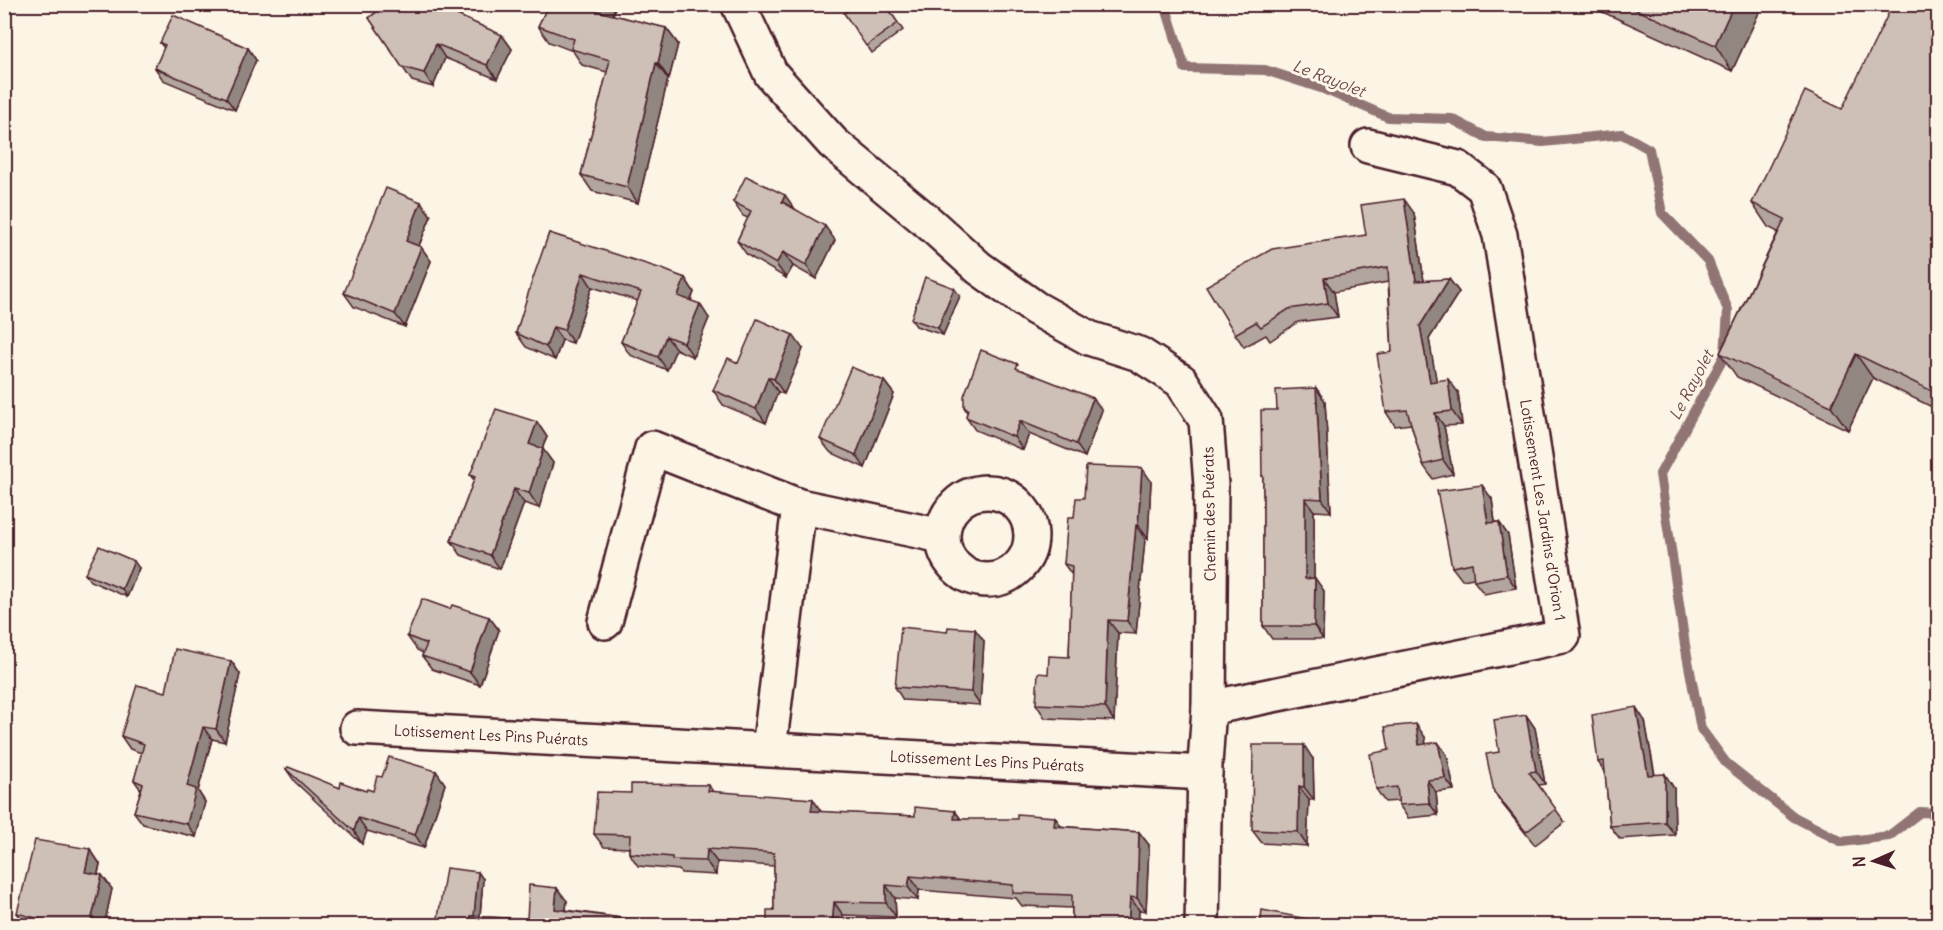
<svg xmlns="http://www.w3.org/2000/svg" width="1943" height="930" font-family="Delius,sans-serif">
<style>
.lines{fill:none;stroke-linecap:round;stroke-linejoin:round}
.stream{stroke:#917474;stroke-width:10}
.minor-casing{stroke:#4a1f2b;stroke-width:38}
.minor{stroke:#fcf5e5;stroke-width:33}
.wall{fill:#b2a59d;stroke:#4a1f2b;stroke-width:1.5}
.shaded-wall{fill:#918680;stroke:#4a1f2b;stroke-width:1.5}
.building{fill:#cfc0b7;stroke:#4a1f2b;stroke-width:1.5}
.labels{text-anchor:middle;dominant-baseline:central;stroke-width:6;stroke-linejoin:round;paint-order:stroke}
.street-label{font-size:15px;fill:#4a1f2b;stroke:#fcf5e5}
.water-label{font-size:16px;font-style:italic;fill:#6d4950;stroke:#fcf5e5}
</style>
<rect width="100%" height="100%" fill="#fcf5e5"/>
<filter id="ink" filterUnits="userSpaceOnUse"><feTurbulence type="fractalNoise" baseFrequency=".0167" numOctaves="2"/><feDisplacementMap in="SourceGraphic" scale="12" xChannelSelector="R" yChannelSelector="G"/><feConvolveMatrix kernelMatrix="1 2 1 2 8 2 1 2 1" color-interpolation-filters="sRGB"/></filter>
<g filter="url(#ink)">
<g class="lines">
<!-- stream -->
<polyline class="stream" points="1166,4 1166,8 1185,68 1265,70 1321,88 1388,117 1452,119 1486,137 1543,142 1622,134 1649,149 1662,213 1708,261 1728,310 1725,355 1660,474 1685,645 1701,729 1726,763 1794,817 1842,842 1889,836 1920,812 1938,813"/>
<!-- minor casing -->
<g class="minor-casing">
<g id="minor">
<polyline points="738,4 771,74 833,143 928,222 979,268 1035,308 1089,338 1139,354 1181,381 1206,420 1211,485 1209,708 1205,764 1202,926"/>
<circle cx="987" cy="536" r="44"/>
<polyline points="605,622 652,448 799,506"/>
<polyline points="1209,708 1563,636 1500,235 1484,188 1458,168 1368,146"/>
<polyline points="357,728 1205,773"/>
<polyline points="769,749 799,506 942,536"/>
</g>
</g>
<!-- minor -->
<use href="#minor" class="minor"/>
</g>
<!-- wall -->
<g class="wall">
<polygon points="386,4 432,4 502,35 512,49 497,79 445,58 433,87 412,81 369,18"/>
<polygon points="549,4 616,4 613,15 666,28 678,44 669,79 668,79 638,203 592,191 581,175 607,72 582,65 573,51 549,42 538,26"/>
<polygon points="885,4 903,30 872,53 844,13"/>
<polygon points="1585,4 1763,4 1732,71"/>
<polygon points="1938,4 1938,410 1873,378 1848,430 1737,377 1720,353 1778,232 1768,227 1752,203 1842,109"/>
<polygon points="160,43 248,48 256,60 235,110 163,80 155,68 164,48"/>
<polygon points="421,202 431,216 419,246 421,247 431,261 405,327 354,307 344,293"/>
<polygon points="733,202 795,209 835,240 816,279 793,266 786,278 747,255 737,241 748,218 743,216"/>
<polygon points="1414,213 1424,281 1449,279 1459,292 1429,339 1436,381 1458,392 1462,425 1444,426 1453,474 1433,479 1423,465 1411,424 1395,426 1386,412 1392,352 1388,282 1334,292 1338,317 1298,322 1270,341 1266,335 1244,347 1235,334 1366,235"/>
<polygon points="549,233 685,278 694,292 691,301 709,318 693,357 676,349 667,370 630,355 621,342 638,301 592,287 573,343 562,340 555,360 526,347 516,333"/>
<polygon points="960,296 943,335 916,326 911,319"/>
<polygon points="803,349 784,394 778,392 766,423 723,405 713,390"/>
<polygon points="1022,370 1102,410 1085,457 1029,434 1023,450 975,430 966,417 967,412 964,407"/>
<polygon points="884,381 894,394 865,468 830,452 820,439"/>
<polygon points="1316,388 1325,401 1331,512 1314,511 1314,579 1324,591 1323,639 1272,639 1263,626 1263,479 1262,476 1277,410"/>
<polygon points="537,422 547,437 542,449 553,463 539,508 524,503 500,569 461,555 451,541 474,480 470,475"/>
<polygon points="1151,481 1148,539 1145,539 1136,634 1118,633 1114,721 1045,718 1036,704 1048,674 1069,657 1072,575 1064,564 1074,517 1084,498"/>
<polygon points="1492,499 1495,522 1499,522 1508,535 1516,588 1484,594 1474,581 1474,578 1462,580 1452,567"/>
<polygon points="139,568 127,597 90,581 85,574"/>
<polygon points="489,617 499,630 480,685 432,669 422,656 423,653 417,650 407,636"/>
<polygon points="984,641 980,705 903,700 895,687"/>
<polygon points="231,661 240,674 225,742 212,739 198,791 205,802 196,837 143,824 134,812 141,790 134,780 142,753 130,749 121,736 166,692"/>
<polygon points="1526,715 1535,728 1545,784 1538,785 1565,822 1535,845 1503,805 1494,792 1499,752"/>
<polygon points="1645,721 1655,775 1674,788 1675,835 1620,839 1610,826 1605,772 1598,762"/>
<polygon points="1425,737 1426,744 1447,755 1454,790 1436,792 1438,815 1408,818 1399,805 1399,801 1385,802 1376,789 1389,750"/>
<polygon points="1313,759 1314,800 1309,800 1307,846 1262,843 1252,830"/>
<polygon points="286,769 340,788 366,791 373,791 382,777 436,771 445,784 424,848 367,831 362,844 295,782"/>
<polygon points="709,785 713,792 821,812 915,816 955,811 961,819 1139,832 1149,845 1146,911 1139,910 1138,926 1072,926 1072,908 1022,906 1016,898 919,890 918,900 895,898 896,917 843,915 842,926 767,926 774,910 774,866 717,862 716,875 681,873 679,870 638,866 629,853 629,848 604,847 594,834 631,793"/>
<polygon points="90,849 100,864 98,874 112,889 104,926 26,926 17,913"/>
<polygon points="483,879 480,917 527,919 567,901 566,910 663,924 664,926 443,925 438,918"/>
</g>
<!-- shaded-wall -->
<g class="shaded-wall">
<polygon points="599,4 616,4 608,27 597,11"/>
<polygon points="1734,4 1763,4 1732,71 1715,45"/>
<polygon points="666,28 678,44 669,79 658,63"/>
<polygon points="502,35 512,49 497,79 487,65"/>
<polygon points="436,44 445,58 433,87 424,73"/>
<polygon points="248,48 256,60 235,110 226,98"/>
<polygon points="656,63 668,79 638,203 627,187"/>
<polygon points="785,195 795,209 782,202"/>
<polygon points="1404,199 1414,213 1426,295 1416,281"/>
<polygon points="421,202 431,216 415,255 406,241"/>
<polygon points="825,226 835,240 816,279 806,265"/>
<polygon points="421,247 431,261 405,327 395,314"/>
<polygon points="783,252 793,266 786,278 776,264"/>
<polygon points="583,273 592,287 573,343 564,330"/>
<polygon points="685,278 694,292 687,309 678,296"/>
<polygon points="1324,278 1334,292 1338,317 1328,303"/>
<polygon points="1449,279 1459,292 1429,339 1439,395 1430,382 1420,326"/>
<polygon points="954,288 960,296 943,335 938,328"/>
<polygon points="700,304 709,318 693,357 684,343"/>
<polygon points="553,327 562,340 555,360 546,347"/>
<polygon points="793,335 803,349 784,394 774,379"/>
<polygon points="666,336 676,349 667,370 658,357"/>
<polygon points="1856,354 1873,378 1848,430 1831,406"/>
<polygon points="768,377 778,392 766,423 756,409"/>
<polygon points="1448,379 1458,392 1462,425 1452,411"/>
<polygon points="884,381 894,394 865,468 856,455"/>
<polygon points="1316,388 1325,401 1331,512 1322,499"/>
<polygon points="1093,398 1102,410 1085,457 1076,444"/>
<polygon points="1435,413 1444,426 1453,474 1443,460"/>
<polygon points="1020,421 1029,434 1023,450 1014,437"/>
<polygon points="537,422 547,437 538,458 529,444"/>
<polygon points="543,449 553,463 539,508 529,493"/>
<polygon points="1142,468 1151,481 1148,539 1138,525"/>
<polygon points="1482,485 1492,499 1497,537 1488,523"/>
<polygon points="514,489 524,503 500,569 490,555"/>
<polygon points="1305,498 1314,511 1314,592 1305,579"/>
<polygon points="1499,522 1508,535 1516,588 1507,575"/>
<polygon points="1136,525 1145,539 1136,634 1127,621"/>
<polygon points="134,561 139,568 127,597 122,589"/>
<polygon points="1315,578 1324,591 1323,639 1314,626"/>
<polygon points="489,617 499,630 480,685 470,672"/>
<polygon points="1108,620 1118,633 1114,721 1105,707"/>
<polygon points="975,629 984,641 980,705 971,692"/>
<polygon points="231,661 240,674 225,742 216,729"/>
<polygon points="1636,707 1645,721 1657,788 1648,775"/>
<polygon points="1526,715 1535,728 1545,784 1536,771"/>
<polygon points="1416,724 1425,737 1427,758 1419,745"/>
<polygon points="203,727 212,739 198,791 205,802 196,837 187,824 187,786"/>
<polygon points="1438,742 1447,755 1454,790 1445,778"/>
<polygon points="1304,745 1313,759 1314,800 1304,787"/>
<polygon points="436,771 445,784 424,848 415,835"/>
<polygon points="1665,774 1674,788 1675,835 1665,822"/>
<polygon points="1427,780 1436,792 1438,815 1429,803"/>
<polygon points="1299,786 1309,800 1307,846 1298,832"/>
<polygon points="813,799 822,813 811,811"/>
<polygon points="955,811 964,824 954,819"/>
<polygon points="1055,817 1064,830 1054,826"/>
<polygon points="358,818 367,831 362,844 354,831"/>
<polygon points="1139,832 1149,845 1146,911 1137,898"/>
<polygon points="90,849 100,864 95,886 85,872"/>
<polygon points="707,849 717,862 716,875 706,861"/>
<polygon points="478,872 483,879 479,926 473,924"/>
<polygon points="102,875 112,889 104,926 90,926"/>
<polygon points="910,876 919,890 918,900 908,887"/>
<polygon points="886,885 895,898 896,917 886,903"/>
<polygon points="557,888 567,901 564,922 555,909"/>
<polygon points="1130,897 1139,910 1138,926 1128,926"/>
<polygon points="834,902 843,915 842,926 832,926"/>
</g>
<!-- building -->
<g class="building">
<polygon points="387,4 432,4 502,35 487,65 436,44 424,73 402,67 369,18"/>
<polygon points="549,4 599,4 597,11 666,28 658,63 656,63 627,187 581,175 610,60 571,49 574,39 538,26"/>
<polygon points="856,4 885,4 898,23 866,46 844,13"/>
<polygon points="1624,4 1734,4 1715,45"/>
<polygon points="1893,4 1938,4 1938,394 1856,354 1831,406 1720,353 1785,219 1752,203 1805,91 1842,109"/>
<polygon points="173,15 248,48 226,98 155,68 165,45 160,43"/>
<polygon points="746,176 785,195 782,202 825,226 806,265 783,252 776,264 737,241 751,211 733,202"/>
<polygon points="386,188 421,202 406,241 421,247 395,314 344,293"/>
<polygon points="1404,199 1416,281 1449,279 1420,326 1430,382 1448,379 1452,411 1435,413 1443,460 1423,465 1407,410 1386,412 1377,354 1392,352 1388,267 1324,278 1328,303 1289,309 1261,327 1256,322 1235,334 1206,286 1272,249 1366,235 1361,205"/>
<polygon points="549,233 662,269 685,278 678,296 700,304 684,343 666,336 658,357 621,342 641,292 583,273 564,330 553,327 546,347 516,333 532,281"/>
<polygon points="925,277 954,288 938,328 911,319"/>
<polygon points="757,319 793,335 774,379 768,377 756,409 713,390 728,358 738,363"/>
<polygon points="981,350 1018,364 1016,368 1093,398 1076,444 1020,421 1014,437 966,417 968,409 964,407 964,396"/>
<polygon points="851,367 884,381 856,455 820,439"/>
<polygon points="1316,388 1322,499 1305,498 1305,579 1315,578 1314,626 1263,626 1263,476 1262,476 1261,410 1277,410 1276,390"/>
<polygon points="496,409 537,422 529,444 543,449 529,493 514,489 490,555 451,541 475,477 470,475"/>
<polygon points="1086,466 1142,468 1138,525 1136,525 1127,621 1108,620 1105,707 1036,704 1038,673 1048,674 1049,656 1069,657 1072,566 1064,564 1068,517 1074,517 1076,498 1084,498"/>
<polygon points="1482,485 1488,523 1499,522 1507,575 1474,581 1472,563 1452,567 1437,491"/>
<polygon points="99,546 134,561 122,589 85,574"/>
<polygon points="422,599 450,609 452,605 489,617 470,672 422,656 427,644 407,636"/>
<polygon points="901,627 947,632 948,627 975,629 971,692 895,687"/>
<polygon points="175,649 231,661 216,729 203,727 187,786 196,789 187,824 134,812 143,784 134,780 144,744 121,736 137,685 166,692"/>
<polygon points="1636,707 1648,775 1665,774 1665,822 1610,826 1604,761 1598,762 1592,715"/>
<polygon points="1526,715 1536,771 1529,772 1556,809 1526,832 1494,792 1486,754 1499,752 1494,720"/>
<polygon points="1416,724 1419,745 1438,742 1445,778 1427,780 1429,803 1399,805 1397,787 1376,789 1370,754 1389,750 1385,727"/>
<polygon points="1253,745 1304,745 1304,787 1299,786 1298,832 1252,830"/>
<polygon points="389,757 436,771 415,835 358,818 354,831 286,769 288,767 340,788 341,782 366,791 367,789 373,791 377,776 382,777"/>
<polygon points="631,784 709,785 708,791 813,799 811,811 915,816 915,807 955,811 954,819 1017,819 1017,814 1055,817 1054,826 1139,832 1137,898 1130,897 1128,926 1072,926 1072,895 1013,893 1013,885 910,876 908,887 886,885 886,903 834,902 832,926 767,926 767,910 774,910 774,853 707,849 706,861 672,860 672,857 629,853 630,835 594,834 597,792 631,793"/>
<polygon points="35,840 90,849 85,872 102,875 90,926 66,926 17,913"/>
<polygon points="446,868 478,872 474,916 471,916 471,924 438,918"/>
<polygon points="529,885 557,888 555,909 663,924 663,926 471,926 471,916 527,919"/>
<polygon points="1262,910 1323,922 1323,926 1260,926"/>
</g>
</g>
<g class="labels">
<!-- street labels -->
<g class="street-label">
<text transform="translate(1543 510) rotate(81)">Lotissement Les Jardins d'Orion 1</text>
<text transform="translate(1209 514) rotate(-91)">Chemin des Puérats</text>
<text transform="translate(491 735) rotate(3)">Lotissement Les Pins Puérats</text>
<text transform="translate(987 761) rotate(3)">Lotissement Les Pins Puérats</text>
</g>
<!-- water labels -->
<g class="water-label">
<text transform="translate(1329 78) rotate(21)">Le Rayolet</text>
<text transform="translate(1691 385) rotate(-62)">Le Rayolet</text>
</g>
</g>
<!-- margin -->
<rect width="1943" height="930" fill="none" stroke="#fcf5e5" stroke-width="24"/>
<rect x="12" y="12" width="1919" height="906" fill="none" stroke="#4a1f2b" stroke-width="2" filter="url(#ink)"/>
<!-- north arrow -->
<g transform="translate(1874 861) rotate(267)" stroke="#fcf5e5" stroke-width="4.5" paint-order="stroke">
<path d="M0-4.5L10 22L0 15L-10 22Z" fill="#4a1f2b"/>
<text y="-9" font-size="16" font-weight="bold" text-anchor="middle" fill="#4a1f2b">N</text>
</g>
</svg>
